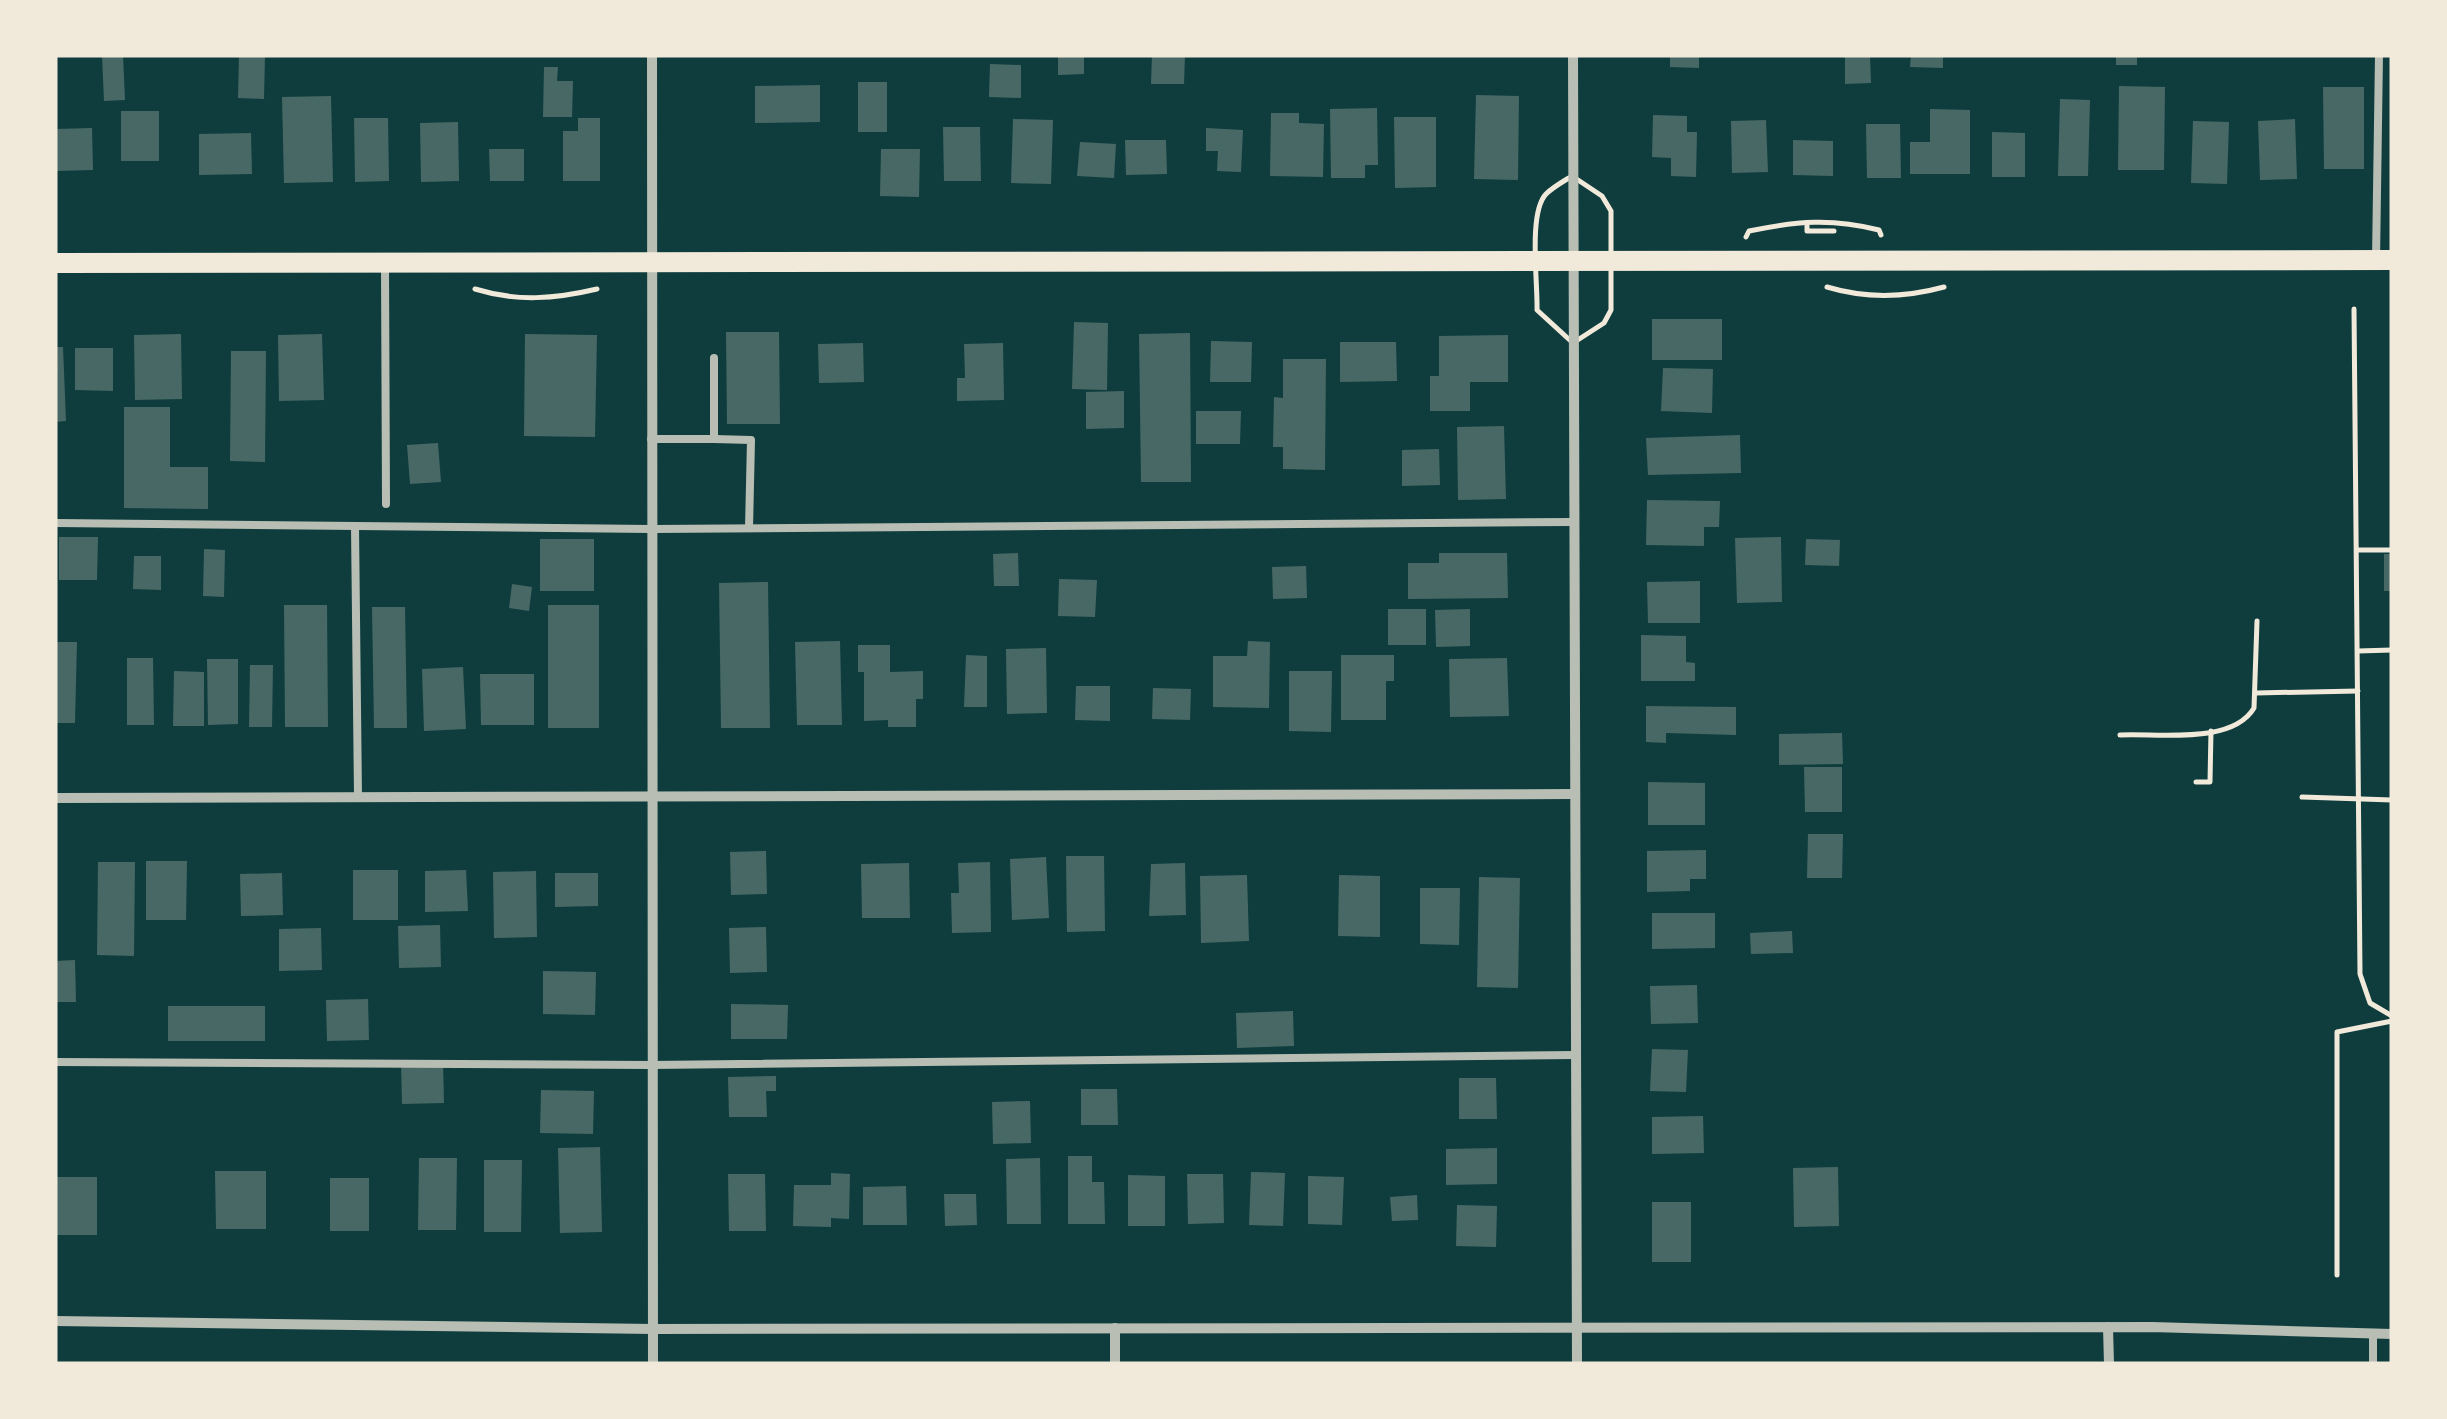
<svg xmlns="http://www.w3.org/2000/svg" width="2447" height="1419" font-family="'Source Sans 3',sans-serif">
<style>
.building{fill:#486865}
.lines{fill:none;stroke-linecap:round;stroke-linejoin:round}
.path{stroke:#f1e9da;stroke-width:5}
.service{stroke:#b8beb3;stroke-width:8}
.minor{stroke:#b8beb3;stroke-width:10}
.secondary{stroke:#f1e9da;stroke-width:20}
</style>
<rect width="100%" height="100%" fill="#0f3d3e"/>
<!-- building -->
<g class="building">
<polygon points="102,55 123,55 125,100 104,101"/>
<polygon points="239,55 265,55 264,99 238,98"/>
<polygon points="1058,55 1084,55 1084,74 1058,75"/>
<polygon points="1152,55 1185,55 1184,84 1151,84"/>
<polygon points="1670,55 1699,55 1699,68 1670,67"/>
<polygon points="1845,55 1870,55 1871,83 1845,84"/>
<polygon points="1911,55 1943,55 1943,68 1910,67"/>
<rect x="2116" y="55" width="21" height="10"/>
<polygon points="990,64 1021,65 1021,98 989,97"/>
<polygon points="544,67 558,67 557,81 573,81 572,117 543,117"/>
<rect x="858" y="82" width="29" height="50"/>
<polygon points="820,85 820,122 755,123 755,86"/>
<polygon points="2119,86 2165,87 2164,170 2118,170"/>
<polygon points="2323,87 2364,87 2364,169 2324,169"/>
<polygon points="1476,95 1519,96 1518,180 1474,179"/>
<polygon points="331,96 333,182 284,183 282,97"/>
<polygon points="2060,99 2090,100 2088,176 2058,176"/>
<polygon points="1377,108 1378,165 1365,165 1365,178 1331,178 1330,109"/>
<polygon points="1930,109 1970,110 1970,174 1910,174 1910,142 1930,142"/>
<rect x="121" y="111" width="38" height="50"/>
<polygon points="1271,113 1299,113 1299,123 1324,124 1323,177 1270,176"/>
<polygon points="1653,115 1687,116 1687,132 1697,132 1696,177 1671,176 1671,158 1652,157"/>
<polygon points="1394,117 1436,117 1436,187 1395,188"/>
<polygon points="354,118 388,118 389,181 355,182"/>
<polygon points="578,118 600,118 600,181 563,181 563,131 578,131"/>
<polygon points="1013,119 1053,120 1051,184 1011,183"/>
<polygon points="2295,119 2297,179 2260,180 2258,121"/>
<polygon points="1766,120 1768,172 1732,173 1731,121"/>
<polygon points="2193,121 2229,122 2227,184 2191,183"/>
<polygon points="458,122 459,181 421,182 420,123"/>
<polygon points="1866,124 1900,124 1901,178 1867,178"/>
<polygon points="943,127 980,127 981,181 944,181"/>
<polygon points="92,128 93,170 55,171 55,129"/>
<polygon points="1206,128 1243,130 1241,172 1217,171 1218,151 1206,151"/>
<polygon points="1992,132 2025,133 2025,177 1992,177"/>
<polygon points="251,133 252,174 199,175 199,134"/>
<polygon points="1125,140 1166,140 1167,174 1126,175"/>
<polygon points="1793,140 1833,141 1833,176 1793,175"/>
<polygon points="1080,142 1116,144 1114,178 1077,176"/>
<polygon points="489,149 524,149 524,181 490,181"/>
<polygon points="881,149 920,149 919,197 880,196"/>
<rect x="1652" y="319" width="70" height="41"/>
<polygon points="1074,322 1108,323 1107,390 1072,389"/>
<polygon points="726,332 779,332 780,424 727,424"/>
<polygon points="1190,333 1191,482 1141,482 1139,334"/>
<polygon points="181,334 182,399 135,400 134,335"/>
<polygon points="322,334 324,400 279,401 278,335"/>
<polygon points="525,334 597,335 595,437 524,436"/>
<polygon points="1508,335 1508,382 1470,382 1470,411 1430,411 1430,376 1439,376 1439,336"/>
<polygon points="1211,341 1252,342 1251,382 1210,382"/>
<polygon points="1340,342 1396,342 1397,381 1340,382"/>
<polygon points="863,343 864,382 819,383 818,344"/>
<polygon points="1003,343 1004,400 957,401 957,378 965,378 964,344"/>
<polygon points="55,347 63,347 66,421 55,422"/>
<polygon points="75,348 113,348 113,391 75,390"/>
<polygon points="231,351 266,351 265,462 230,461"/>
<polygon points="1283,359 1326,359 1325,470 1283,469 1283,447 1273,447 1274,397 1283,398"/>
<polygon points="1663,368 1713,369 1712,413 1661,411"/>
<polygon points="1124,391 1124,428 1086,429 1086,392"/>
<polygon points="124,407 170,407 170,467 208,467 208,509 124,508"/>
<polygon points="1196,411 1241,411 1240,444 1196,444"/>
<polygon points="1504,426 1506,499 1458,500 1457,427"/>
<polygon points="1740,435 1741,473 1648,475 1646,438"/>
<polygon points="438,443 441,482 410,484 407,445"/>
<polygon points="1439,449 1440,485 1402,486 1402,450"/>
<polygon points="1647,500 1720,501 1719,527 1704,527 1704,546 1646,545"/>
<polygon points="59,537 98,537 97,580 59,580"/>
<polygon points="1781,537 1782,602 1737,603 1735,538"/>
<rect x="540" y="539" width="54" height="52"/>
<polygon points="1806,539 1840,540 1839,566 1805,565"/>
<polygon points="204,549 225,550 224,597 203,596"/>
<polygon points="1018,553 1019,586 994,586 993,554"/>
<polygon points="1439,553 1507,553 1508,598 1408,599 1408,563 1439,563"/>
<rect x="2384" y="554" width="8" height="37"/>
<polygon points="134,556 161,556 161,590 133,589"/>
<polygon points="1306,566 1307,598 1273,599 1272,567"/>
<polygon points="1059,579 1097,580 1095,617 1058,616"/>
<polygon points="1700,581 1700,623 1648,623 1647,582"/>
<polygon points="768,582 770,728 721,728 719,583"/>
<polygon points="512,584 532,587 529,611 509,608"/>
<polygon points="284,605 327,605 328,727 285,727"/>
<rect x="548" y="605" width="51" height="123"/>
<polygon points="372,607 405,607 407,728 374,728"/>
<rect x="1388" y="609" width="38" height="36"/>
<polygon points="1470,609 1470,646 1436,647 1435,610"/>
<polygon points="1641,635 1686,636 1686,662 1695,663 1695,681 1641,681"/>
<polygon points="840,641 842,725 797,725 795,642"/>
<polygon points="1248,641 1270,642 1269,708 1213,707 1213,656 1247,656"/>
<polygon points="55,642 77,642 75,723 55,723"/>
<polygon points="858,645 890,645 890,672 923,671 923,699 916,699 916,727 888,727 888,720 864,721 864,672 858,672"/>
<polygon points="1046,648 1047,713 1007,714 1006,649"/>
<polygon points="966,655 987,656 987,707 964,707"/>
<polygon points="1341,655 1394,655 1394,681 1386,681 1386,720 1341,720"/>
<polygon points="127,658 153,658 154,725 127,725"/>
<polygon points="1507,658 1509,716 1450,717 1449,659"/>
<polygon points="207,659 238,659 238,724 208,725"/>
<polygon points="250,665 273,665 272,727 249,727"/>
<polygon points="463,667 466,729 424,731 422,669"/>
<polygon points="174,671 204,672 204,726 173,726"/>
<polygon points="1289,671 1332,671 1331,732 1289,731"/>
<polygon points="480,674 534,674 534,725 481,725"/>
<polygon points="1076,686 1110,686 1110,721 1075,720"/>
<polygon points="1153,688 1191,689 1190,720 1152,719"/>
<polygon points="1646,706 1736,707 1736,735 1666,733 1666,743 1646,742"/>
<polygon points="1842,733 1843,764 1779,765 1779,734"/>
<polygon points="1804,767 1842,767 1842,812 1805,812"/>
<polygon points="1648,782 1705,783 1705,825 1648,825"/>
<polygon points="1808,834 1843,834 1842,878 1807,878"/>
<polygon points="1706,850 1706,879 1690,879 1690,891 1647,892 1647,851"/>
<polygon points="766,851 767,894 731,895 730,852"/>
<polygon points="1066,856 1104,856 1105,931 1067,932"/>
<polygon points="1046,857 1049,918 1012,920 1010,859"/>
<polygon points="146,861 187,861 186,920 146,920"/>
<polygon points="98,862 135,862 134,956 97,955"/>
<polygon points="990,862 991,932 952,933 951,893 959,893 958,863"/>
<polygon points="909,863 910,918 862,918 861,864"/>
<polygon points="1185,863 1186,915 1149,916 1151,864"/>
<rect x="353" y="870" width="45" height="50"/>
<polygon points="466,870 468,911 425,912 425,871"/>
<polygon points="536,871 537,937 494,938 493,872"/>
<polygon points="282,873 283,915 241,916 240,874"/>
<polygon points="555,873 598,873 598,906 555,907"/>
<polygon points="1247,875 1249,941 1201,943 1200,876"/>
<polygon points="1339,875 1380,876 1380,937 1338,936"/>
<polygon points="1479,877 1520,878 1518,988 1477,987"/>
<polygon points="1420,888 1460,888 1459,945 1420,944"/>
<polygon points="1652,913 1715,913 1715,948 1652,949"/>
<polygon points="440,925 441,967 399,968 398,926"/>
<polygon points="766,927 767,972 730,973 729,928"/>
<polygon points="321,928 322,970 279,971 279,929"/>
<polygon points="1792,931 1793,953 1751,954 1750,933"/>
<polygon points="75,960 76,1002 55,1002 55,961"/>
<polygon points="543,971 596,972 595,1015 543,1014"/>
<polygon points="1697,985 1698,1023 1651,1024 1650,986"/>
<polygon points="368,999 369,1040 327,1041 326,1000"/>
<polygon points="731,1004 788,1005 787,1039 731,1039"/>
<rect x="168" y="1006" width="97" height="35"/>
<polygon points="1293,1011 1294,1046 1237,1048 1236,1013"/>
<polygon points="1652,1049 1688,1050 1686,1092 1650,1091"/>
<polygon points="443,1062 444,1103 402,1104 401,1063"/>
<polygon points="776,1076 776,1091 766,1091 767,1117 729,1117 728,1077"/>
<polygon points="1459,1078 1496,1078 1497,1119 1459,1119"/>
<polygon points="1081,1089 1117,1089 1118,1125 1081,1125"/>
<polygon points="541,1090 594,1091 593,1134 540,1133"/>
<polygon points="1030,1101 1031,1143 993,1144 992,1102"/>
<polygon points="1703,1116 1704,1153 1652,1154 1652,1117"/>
<polygon points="600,1147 602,1232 560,1233 558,1148"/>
<polygon points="1497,1148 1497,1184 1446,1185 1446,1149"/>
<polygon points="1068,1156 1092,1156 1092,1182 1104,1182 1105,1224 1068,1224"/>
<polygon points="419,1158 457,1158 456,1230 418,1230"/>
<polygon points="1040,1158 1041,1224 1007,1224 1006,1159"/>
<polygon points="484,1160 522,1160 521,1232 484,1232"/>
<polygon points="1838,1167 1839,1226 1794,1227 1793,1168"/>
<polygon points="215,1171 266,1171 266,1229 216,1229"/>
<polygon points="1251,1172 1285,1173 1283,1226 1249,1225"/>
<polygon points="831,1173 850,1174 849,1219 831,1218 831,1227 793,1226 794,1185 831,1185"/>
<polygon points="728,1174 765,1174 766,1231 729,1231"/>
<polygon points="1187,1174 1223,1174 1224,1223 1188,1224"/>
<polygon points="1128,1175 1165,1176 1165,1226 1128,1226"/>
<polygon points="1308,1176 1344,1177 1342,1225 1308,1224"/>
<rect x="55" y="1177" width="42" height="58"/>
<rect x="330" y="1178" width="39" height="53"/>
<polygon points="906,1186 907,1225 863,1225 863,1187"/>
<polygon points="944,1194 976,1194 977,1225 945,1226"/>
<polygon points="1417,1195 1418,1220 1392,1221 1390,1197"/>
<rect x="1652" y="1202" width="39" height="60"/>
<polygon points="1457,1205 1497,1206 1496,1247 1456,1246"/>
</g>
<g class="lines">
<!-- path -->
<g class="path">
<path d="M1572 176 1602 196 1611 211V310L1604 323 1573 343 1537 310C1538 283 1528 213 1546 194 1553 187 1564 181 1572 176Z"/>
<polyline points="1807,226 1807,231 1834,231"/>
<path d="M1746 237 1749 231C1797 221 1832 218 1879 230L1881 235"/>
<path d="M1827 287C1867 299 1904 298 1944 287"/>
<path d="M475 289C517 302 555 299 597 289"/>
<polyline points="2354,309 2360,974 2370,1003 2392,1016"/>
<polyline points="2357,550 2392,550"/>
<polyline points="2358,651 2392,650"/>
<polyline points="2256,693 2358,691"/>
<path d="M2120 735C2159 733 2232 745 2254 708L2257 621"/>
<polyline points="2196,782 2210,782 2211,731"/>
<polyline points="2302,797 2392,800"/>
<polyline points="2337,1275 2337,1032 2392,1021"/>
</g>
<!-- service -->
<g class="service">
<polyline points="2376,260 2379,55"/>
<polyline points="385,266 386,504"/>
<polyline points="651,439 714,439 714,358"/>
<polyline points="714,439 751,440 749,528"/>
<polyline points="55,523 651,529 1573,522"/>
<polyline points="355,526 358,797"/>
<polyline points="55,1062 652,1065 1574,1055"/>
<polyline points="2373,1364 2373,1334"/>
</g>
<!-- minor -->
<g class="minor">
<polyline points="652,55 653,1364"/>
<polyline points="1573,55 1577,1364"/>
<polyline points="55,798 1574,794"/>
<polyline points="55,1321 653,1329 2152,1327 2392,1334"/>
<polyline points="2108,1327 2109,1364"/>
<polyline points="1115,1328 1115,1364"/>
</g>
<!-- secondary -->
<polyline class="secondary" points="55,263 2392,260"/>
</g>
<!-- border -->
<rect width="2447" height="1419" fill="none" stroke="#f1e9da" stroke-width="115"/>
</svg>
